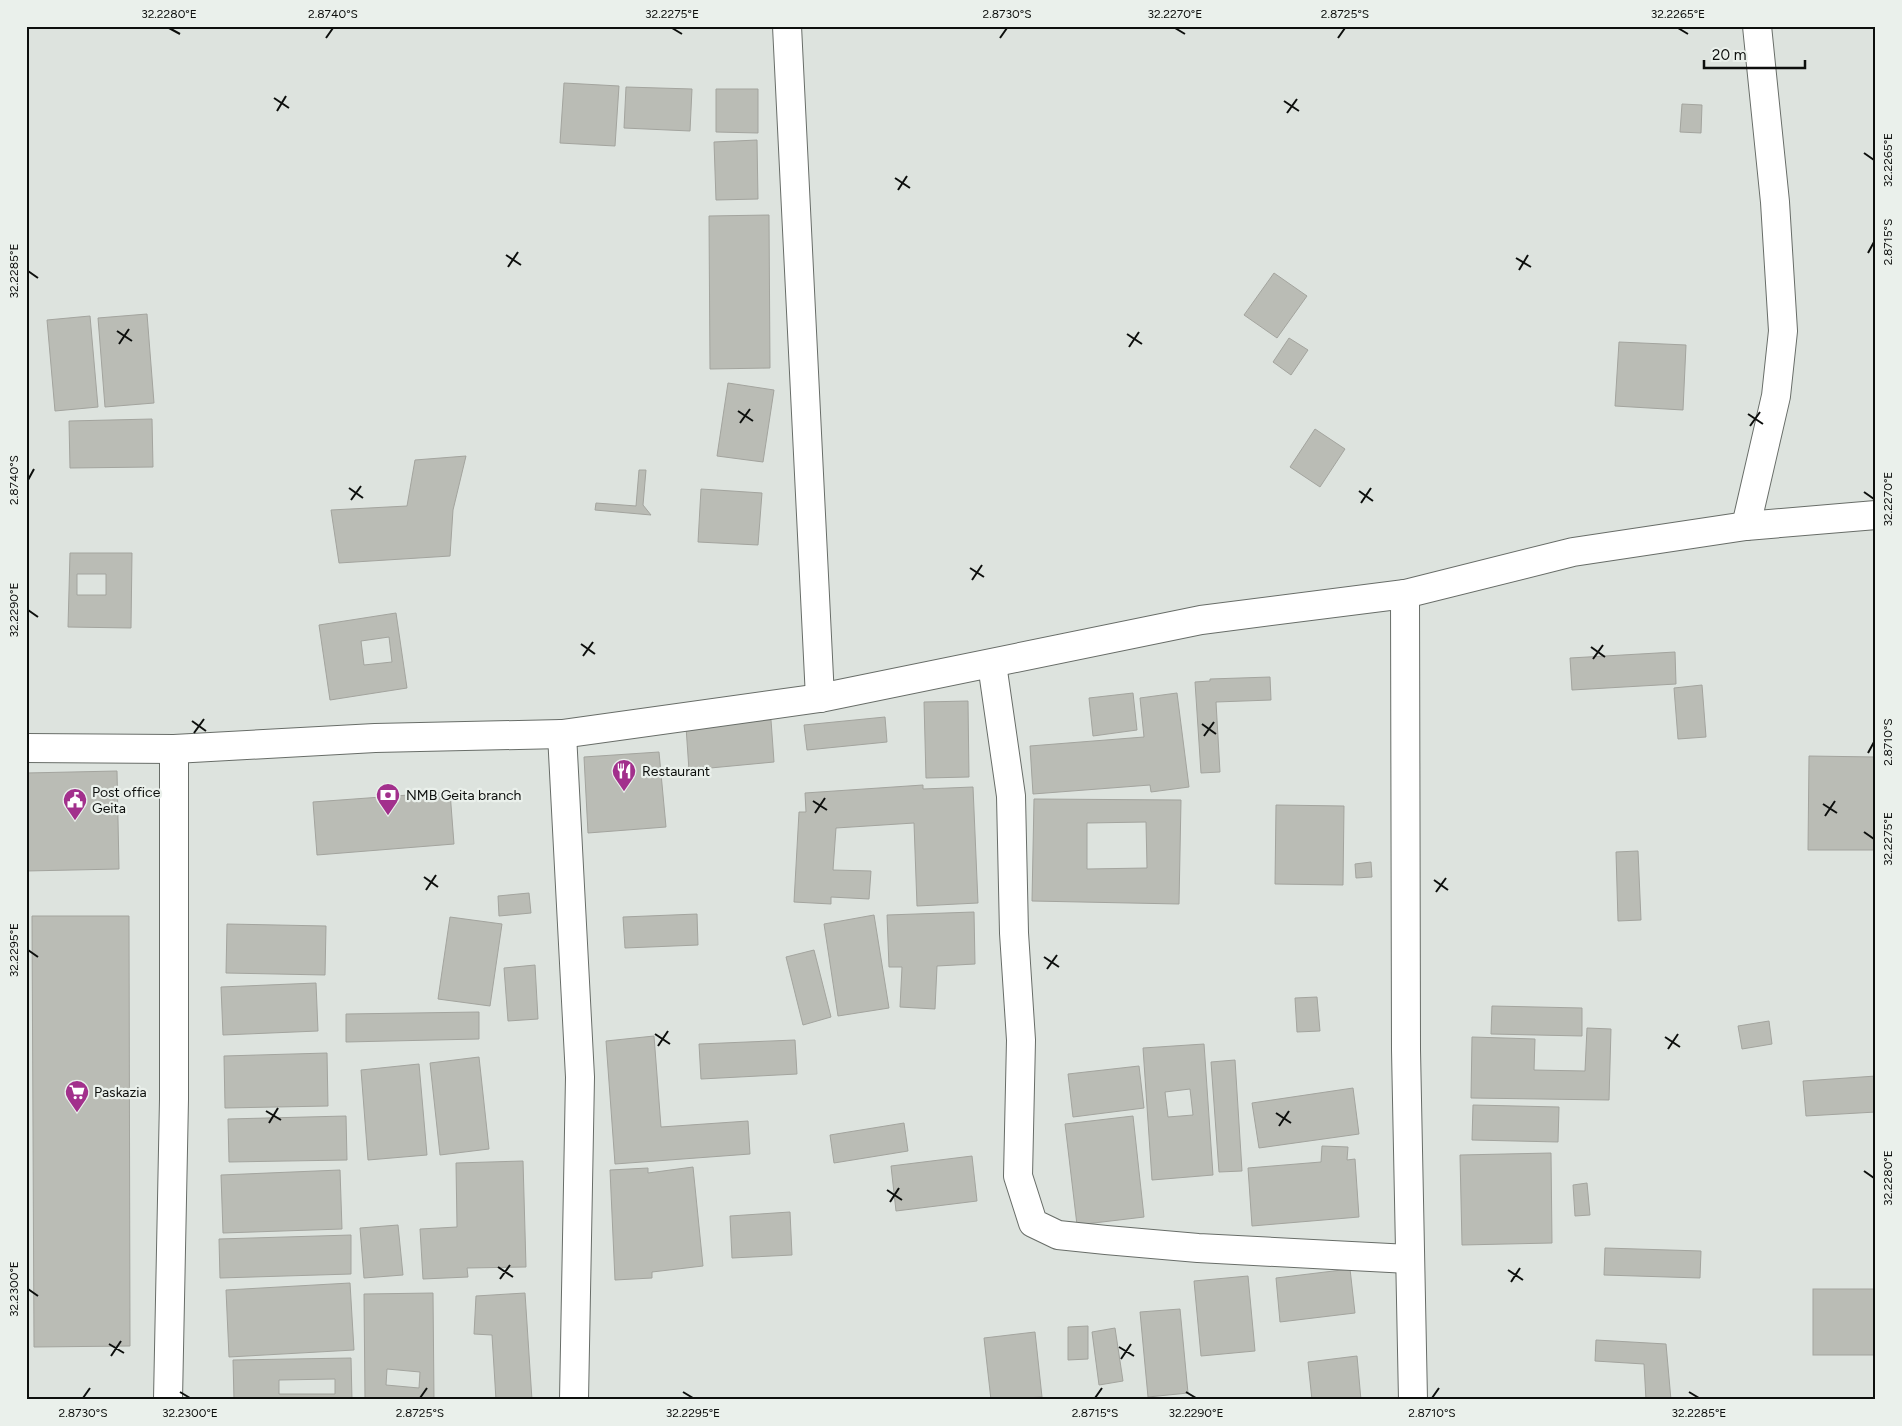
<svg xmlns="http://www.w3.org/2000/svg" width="1902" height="1426" font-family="Figtree,sans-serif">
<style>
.building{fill:#babcb5;stroke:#a3a49e;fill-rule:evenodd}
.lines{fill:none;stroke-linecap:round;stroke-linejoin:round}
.minor-casing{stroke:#686d68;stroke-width:30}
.minor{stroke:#fff;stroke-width:28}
.ticks{fill:none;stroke:#0d0f0d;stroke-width:2}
.labels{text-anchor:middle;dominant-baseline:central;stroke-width:4.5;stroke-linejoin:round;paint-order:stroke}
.poi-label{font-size:14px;fill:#0d0f0d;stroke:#eaf0eb;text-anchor:start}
.neatline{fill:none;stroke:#0d0f0d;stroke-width:2}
.ticks-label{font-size:12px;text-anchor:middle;fill:#0d0f0d}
</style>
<rect width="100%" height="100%" fill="#dde3de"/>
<!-- building -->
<g class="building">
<polygon points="564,83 619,86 615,146 560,143"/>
<polygon points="626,87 692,89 690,131 624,128"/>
<polygon points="716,89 758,89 758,133 716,132"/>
<polygon points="1682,104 1702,105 1701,133 1680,132"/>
<polygon points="757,140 758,199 716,200 714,142"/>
<polygon points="769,215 770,368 710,369 709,216"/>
<polygon points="1274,273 1307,296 1277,338 1244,315"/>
<polygon points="147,314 154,403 105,407 98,318"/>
<polygon points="90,316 98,407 55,411 47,320"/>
<polygon points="1289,338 1308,350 1291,375 1273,362"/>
<polygon points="1619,342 1686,345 1683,410 1615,406"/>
<polygon points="728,383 774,390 763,462 717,456"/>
<polygon points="152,419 153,467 70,468 69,421"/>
<polygon points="1315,429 1345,449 1320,487 1290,467"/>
<polygon points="466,456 453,510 450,556 339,563 331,510 407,506 415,460"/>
<polygon points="639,470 646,470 643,505 651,515 595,510 596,503 636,506"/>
<polygon points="701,489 762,493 758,545 698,542"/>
<path d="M70 553H132L131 628 68 627ZM77 574H106V595H77Z"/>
<path d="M396 613 407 688 330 700 319 625ZM389 637 392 662 364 665 361 641Z"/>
<polygon points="1675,652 1676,684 1572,690 1570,658"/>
<polygon points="1270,677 1271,700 1216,702 1220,772 1201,773 1195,682 1210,681 1210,679"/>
<polygon points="1702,685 1706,737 1678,739 1674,688"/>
<polygon points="1133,693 1137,730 1093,736 1089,698"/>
<polygon points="1177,693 1189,787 1151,792 1150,785 1033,794 1030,746 1144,737 1140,698"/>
<polygon points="968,701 969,777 926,778 924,702"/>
<polygon points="885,717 887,742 807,750 804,725"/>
<polygon points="771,720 774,762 689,770 686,727"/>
<polygon points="659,752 666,827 588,833 584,757"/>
<polygon points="1809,756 1876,757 1876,850 1808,850"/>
<polygon points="117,771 119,869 26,871 26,773"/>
<polygon points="923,785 923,789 973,787 978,903 917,906 914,823 836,828 833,870 871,871 869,899 831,897 831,904 794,902 799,812 806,812 805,793"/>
<polygon points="450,792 454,844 317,855 313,802"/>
<path d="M1034 799 1181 800 1179 904 1032 901ZM1146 822 1147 868 1087 869V823Z"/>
<polygon points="1276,805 1344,806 1343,885 1275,884"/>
<polygon points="1638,851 1641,920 1618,921 1616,852"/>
<polygon points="1371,862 1372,877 1356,878 1355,864"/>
<polygon points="529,893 531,913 499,916 498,896"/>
<polygon points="974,912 975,964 937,966 935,1009 900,1007 902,967 889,967 887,915"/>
<polygon points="697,914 698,945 625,948 623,917"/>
<polygon points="874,915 889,1008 838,1016 824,924"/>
<polygon points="32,916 129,916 130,1346 34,1347"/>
<polygon points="450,917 502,924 490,1006 438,999"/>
<polygon points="227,924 326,926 325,975 226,973"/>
<polygon points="814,950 831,1017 803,1025 786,957"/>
<polygon points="535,965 538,1019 508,1021 504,968"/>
<polygon points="316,983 318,1031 223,1035 221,987"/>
<polygon points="1317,997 1320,1031 1297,1032 1295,998"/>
<polygon points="1492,1006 1582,1008 1582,1036 1491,1034"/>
<polygon points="479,1012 479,1039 346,1042 346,1014"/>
<polygon points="1769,1021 1772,1044 1742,1049 1738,1026"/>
<polygon points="1587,1028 1611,1029 1609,1100 1471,1098 1472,1037 1535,1039 1534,1070 1585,1071"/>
<polygon points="654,1036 661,1127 748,1121 750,1154 615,1164 606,1041"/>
<polygon points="795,1040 797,1074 701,1079 699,1044"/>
<path d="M1204 1044 1213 1175 1152 1180 1143 1048ZM1190 1089 1193 1115 1168 1117 1165 1092Z"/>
<polygon points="327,1053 328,1106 225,1108 224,1056"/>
<polygon points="479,1057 489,1149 440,1155 430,1063"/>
<polygon points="1235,1060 1242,1171 1219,1172 1211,1062"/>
<polygon points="419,1064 427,1155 368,1160 361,1070"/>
<polygon points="1139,1066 1144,1108 1073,1117 1068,1074"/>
<polygon points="1876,1076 1876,1112 1806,1116 1803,1081"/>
<polygon points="1353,1088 1359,1134 1259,1148 1252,1103"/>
<polygon points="1473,1105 1559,1107 1558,1142 1472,1140"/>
<polygon points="346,1116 347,1160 229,1162 228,1119"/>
<polygon points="1133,1116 1144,1217 1077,1225 1065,1124"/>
<polygon points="904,1123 908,1151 834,1163 830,1135"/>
<polygon points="1322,1146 1348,1147 1347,1160 1355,1159 1359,1217 1252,1226 1248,1168 1321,1162"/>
<polygon points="1551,1153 1552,1243 1462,1245 1460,1155"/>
<polygon points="972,1156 977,1201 896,1211 891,1166"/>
<polygon points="523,1161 526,1267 467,1268 468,1277 423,1279 420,1229 457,1227 456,1163"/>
<polygon points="693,1167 703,1266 652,1272 652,1278 615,1280 610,1170 648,1168 648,1173"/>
<polygon points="340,1170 342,1229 223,1233 221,1175"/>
<polygon points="1587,1183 1590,1215 1575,1216 1573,1185"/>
<polygon points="790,1212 792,1255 732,1258 730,1216"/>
<polygon points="398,1225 403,1275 364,1278 360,1228"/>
<polygon points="351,1235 351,1274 220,1278 219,1239"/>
<polygon points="1605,1248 1701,1251 1700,1278 1604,1275"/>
<polygon points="1350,1269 1355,1313 1280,1322 1276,1278"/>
<polygon points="1248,1276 1255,1351 1201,1356 1194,1281"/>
<polygon points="350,1283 354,1350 229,1357 226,1290"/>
<rect x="1813" y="1289" width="63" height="66"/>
<path d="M433 1293 434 1400H365L364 1294ZM387 1369 420 1372 419 1388 386 1385Z"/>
<polygon points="525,1293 532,1400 496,1400 492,1335 474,1334 476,1296"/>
<polygon points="1180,1309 1188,1393 1148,1397 1140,1312"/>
<polygon points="1088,1326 1088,1359 1068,1360 1068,1327"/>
<polygon points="1115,1328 1123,1381 1099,1385 1092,1332"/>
<polygon points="1035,1332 1042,1397 991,1400 984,1338"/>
<polygon points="1596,1340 1666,1344 1671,1400 1646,1400 1644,1364 1595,1361"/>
<polygon points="1357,1356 1361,1400 1312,1400 1308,1362"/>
<path d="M351 1358 352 1400H234L233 1360ZM335 1379V1394H279V1380Z"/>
</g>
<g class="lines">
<!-- minor casing -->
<g class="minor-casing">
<g id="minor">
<polyline points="787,26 820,698"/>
<polyline points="1746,526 1776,396 1783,331 1775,202 1757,26"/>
<polyline points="1405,594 1406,1050 1413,1400"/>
<polyline points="992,664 1011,796 1014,933 1021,1040 1018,1176 1033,1223 1058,1235 1106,1240 1198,1248 1409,1259"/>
<polyline points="562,734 580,1077 574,1400"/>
<polyline points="26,748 174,749 375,738 562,734 820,698 1201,620 1405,594 1573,552 1746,526 1876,515"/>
<polyline points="168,1400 174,1099 174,749"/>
</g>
</g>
<!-- minor -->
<use href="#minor" class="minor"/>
</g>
<!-- ticks -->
<path class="ticks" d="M169 28 180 34M672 28 682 34M1175 28 1185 34M1678 28 1688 34M326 38 333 28M1000 38 1007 28M1338 38 1345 28M274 98 289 108M1284 101 1299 111M277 111 286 96M1287 113 1297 99M1864 153 1874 160M895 178 910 188M898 190 907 176M1868 253 1874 242M506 255 521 265M1516 258 1531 267M508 267 518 252M1519 270 1528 255M28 271 38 278M117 331 132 341M1127 334 1142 344M119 344 129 329M1129 347 1139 332M738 411 753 421M1748 414 1763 424M740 423 750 409M1750 426 1760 412M28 480 34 469M349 488 363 498M1359 491 1373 501M1864 492 1874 499M351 500 361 486M1361 503 1371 488M970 568 984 577M972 580 982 565M28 610 38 617M581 644 595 654M1591 647 1605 657M583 656 593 642M1593 659 1603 645M192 721 206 731M1202 724 1216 734M194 733 204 719M1204 736 1214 722M1868 753 1874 742M813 801 827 810M1823 804 1837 813M815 813 825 798M1825 816 1835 801M1864 832 1874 839M424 877 438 887M1434 880 1448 890M426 890 436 875M1436 892 1446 878M28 950 38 957M1044 957 1059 967M1047 969 1057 955M655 1034 670 1044M1665 1037 1680 1047M658 1046 668 1031M1668 1049 1678 1034M266 1111 281 1120M1276 1113 1291 1123M269 1123 278 1108M1279 1126 1289 1111M1864 1171 1874 1178M887 1190 902 1200M890 1202 899 1188M498 1267 513 1277M1508 1270 1523 1280M500 1279 510 1265M1511 1282 1520 1268M28 1289 38 1296M109 1344 124 1353M1119 1347 1134 1356M111 1356 121 1341M1121 1359 1131 1344M180 1392 190 1398M683 1392 693 1398M1186 1392 1196 1398M1689 1392 1699 1398M83 1398 90 1388M420 1398 427 1388M1095 1398 1102 1388M1432 1398 1439 1388"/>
<!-- icons -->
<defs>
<g id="restaurant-pin" transform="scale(1.25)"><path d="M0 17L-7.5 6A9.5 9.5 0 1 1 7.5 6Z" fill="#a2308c" stroke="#eaf0eb"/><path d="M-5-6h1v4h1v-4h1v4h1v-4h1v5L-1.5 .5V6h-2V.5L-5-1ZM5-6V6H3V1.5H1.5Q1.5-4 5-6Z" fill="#fff"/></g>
<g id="bank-pin" transform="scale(1.25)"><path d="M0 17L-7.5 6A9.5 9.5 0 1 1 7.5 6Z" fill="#a2308c" stroke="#eaf0eb"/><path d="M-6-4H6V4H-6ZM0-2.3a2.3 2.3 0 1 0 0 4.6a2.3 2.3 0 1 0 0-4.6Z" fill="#fff"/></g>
<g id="civic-pin" transform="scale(1.25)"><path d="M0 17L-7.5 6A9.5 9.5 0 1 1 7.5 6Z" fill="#a2308c" stroke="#eaf0eb"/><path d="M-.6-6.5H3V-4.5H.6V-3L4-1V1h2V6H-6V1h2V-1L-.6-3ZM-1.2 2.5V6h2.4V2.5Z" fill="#fff"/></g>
<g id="supermarket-pin" transform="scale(1.25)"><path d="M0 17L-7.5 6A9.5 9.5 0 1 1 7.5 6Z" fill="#a2308c" stroke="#eaf0eb"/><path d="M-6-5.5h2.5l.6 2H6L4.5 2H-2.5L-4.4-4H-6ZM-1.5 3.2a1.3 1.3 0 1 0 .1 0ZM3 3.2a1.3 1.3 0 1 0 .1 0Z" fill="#fff"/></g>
</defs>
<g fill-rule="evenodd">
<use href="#restaurant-pin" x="624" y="771"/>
<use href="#bank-pin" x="388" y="795"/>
<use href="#civic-pin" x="75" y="800"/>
<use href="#supermarket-pin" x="77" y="1092"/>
</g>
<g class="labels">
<!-- poi labels -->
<g class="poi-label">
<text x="642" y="771">Restaurant</text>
<text x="92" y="792">Post office<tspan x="92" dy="16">Geita</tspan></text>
<text x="406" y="795">NMB Geita branch</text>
<text x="94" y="1092">Paskazia</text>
</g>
</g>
<!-- border -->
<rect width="1902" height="1426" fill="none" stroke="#eaf0eb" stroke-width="55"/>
<!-- scale -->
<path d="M1704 60v8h101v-8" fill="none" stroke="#0d0f0d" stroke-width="2.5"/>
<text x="1712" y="60" font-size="15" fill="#0d0f0d" stroke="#eaf0eb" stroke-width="4" paint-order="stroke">20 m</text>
<rect x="28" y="28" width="1846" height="1370" class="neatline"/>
<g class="ticks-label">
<text x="169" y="18">32.2280°E</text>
<text x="333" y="18">2.8740°S</text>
<text x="672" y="18">32.2275°E</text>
<text x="1007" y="18">2.8730°S</text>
<text x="1175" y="18">32.2270°E</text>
<text x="1345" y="18">2.8725°S</text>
<text x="1678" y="18">32.2265°E</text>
<text transform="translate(1888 160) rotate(-90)" y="4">32.2265°E</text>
<text transform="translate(1888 242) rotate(-90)" y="4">2.8715°S</text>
<text transform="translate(14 271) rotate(-90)" y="4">32.2285°E</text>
<text transform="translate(14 480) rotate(-90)" y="4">2.8740°S</text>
<text transform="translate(1888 499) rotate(-90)" y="4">32.2270°E</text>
<text transform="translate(14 610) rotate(-90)" y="4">32.2290°E</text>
<text transform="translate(1888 742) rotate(-90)" y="4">2.8710°S</text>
<text transform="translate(1888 839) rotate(-90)" y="4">32.2275°E</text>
<text transform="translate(14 950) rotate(-90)" y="4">32.2295°E</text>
<text transform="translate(1888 1178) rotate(-90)" y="4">32.2280°E</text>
<text transform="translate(14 1289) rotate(-90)" y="4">32.2300°E</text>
<text x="83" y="1417">2.8730°S</text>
<text x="190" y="1417">32.2300°E</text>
<text x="420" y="1417">2.8725°S</text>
<text x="693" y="1417">32.2295°E</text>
<text x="1095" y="1417">2.8715°S</text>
<text x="1196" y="1417">32.2290°E</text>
<text x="1432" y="1417">2.8710°S</text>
<text x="1699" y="1417">32.2285°E</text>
</g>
</svg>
